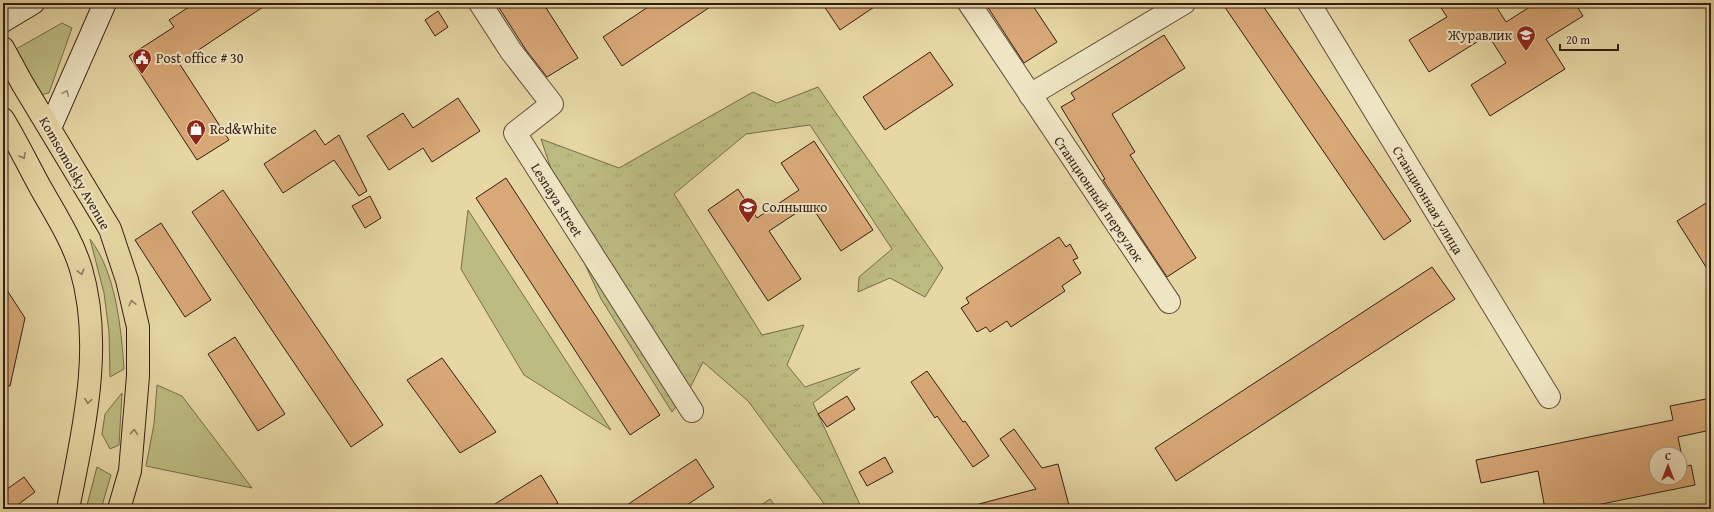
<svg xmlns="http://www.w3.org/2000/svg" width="1714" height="512" font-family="'Gentium Book Plus',serif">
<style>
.grass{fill:#bcbc82;stroke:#786c4a}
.park{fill:url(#park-tufts);stroke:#786c4a}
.building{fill:#d9a877;stroke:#351d13;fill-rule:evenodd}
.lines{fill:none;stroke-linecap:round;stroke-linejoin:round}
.street-casing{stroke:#614c38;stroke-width:24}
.secondary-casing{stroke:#351d13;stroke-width:24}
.primary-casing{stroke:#351d13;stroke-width:24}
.street{stroke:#efe5c4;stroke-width:22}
.secondary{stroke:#efe5c4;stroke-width:22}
.primary{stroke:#e6d7a5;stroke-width:22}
.oneway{stroke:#9b8b74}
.oneway2{stroke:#8e7a5c}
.labels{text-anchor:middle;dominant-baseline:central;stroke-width:4;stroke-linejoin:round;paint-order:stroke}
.poi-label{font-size:14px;fill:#351d13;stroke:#efe5c4;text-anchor:start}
.street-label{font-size:14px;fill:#351d13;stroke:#efe5c4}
</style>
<defs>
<pattern id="park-tufts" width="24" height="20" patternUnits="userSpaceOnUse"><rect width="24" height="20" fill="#bcbc82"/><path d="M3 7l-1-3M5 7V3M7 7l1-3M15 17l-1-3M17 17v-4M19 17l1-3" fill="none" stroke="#a2a16f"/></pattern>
</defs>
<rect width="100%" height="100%" fill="#e6d7a5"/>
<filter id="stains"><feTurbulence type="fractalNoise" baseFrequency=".005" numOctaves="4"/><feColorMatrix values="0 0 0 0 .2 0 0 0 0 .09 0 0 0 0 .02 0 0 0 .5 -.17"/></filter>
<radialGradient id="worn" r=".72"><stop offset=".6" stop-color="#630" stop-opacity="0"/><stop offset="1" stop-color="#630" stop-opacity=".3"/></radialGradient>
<!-- grass -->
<g class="grass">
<polygon points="62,23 72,28 49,93 36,96 16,49"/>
<polygon points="468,210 611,430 524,375 461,269"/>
<path d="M90 239C116 273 121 327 124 369L110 377 109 332 104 293Z"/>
<polygon points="157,385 182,396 252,488 146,466 154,424"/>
<polygon points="122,393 119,445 110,449 102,434 105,414"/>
<polygon points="97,467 111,475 101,509 86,509"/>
<polygon points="770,499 778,509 755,509"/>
</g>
<!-- park -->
<polygon class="park" points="818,87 943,268 925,297 890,278 858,292 859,277 892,249 810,125 746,134 674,194 762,335 804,325 787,365 805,387 860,368 813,403 862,509 828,509 748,401 703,362 691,386 672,412 601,299 578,249 541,139 619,168 753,92 777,103"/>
<!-- building -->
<g class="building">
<polygon points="195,3 269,3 179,63 229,140 197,160 129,56 174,27 169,20"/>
<polygon points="496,3 543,3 578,58 547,77 526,50"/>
<polygon points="654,3 716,3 622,66 603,37"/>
<polygon points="822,3 880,3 840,30"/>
<polygon points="985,3 1031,3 1057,42 1024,63"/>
<polygon points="1222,3 1261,3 1411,221 1384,240"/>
<polygon points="1438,3 1494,3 1506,22 1536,3 1575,3 1583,16 1546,39 1565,69 1490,116 1471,85 1506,63 1488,35 1429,72 1409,40 1447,17"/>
<polygon points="438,11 448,27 435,36 425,20"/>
<polygon points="1164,35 1185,68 1112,114 1135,152 1130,155 1196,258 1167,277 1103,180 1105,179 1061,107 1075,99 1071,93"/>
<polygon points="930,52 953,85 885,130 863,97"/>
<polygon points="458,98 480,131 432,162 423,148 389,170 367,136 403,113 413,128"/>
<polygon points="315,130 325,145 339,135 367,191 359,196 334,160 283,193 264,164"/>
<polygon points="814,141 873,230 841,251 810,204 769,231 801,279 768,301 708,210 738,189 757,218 799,190 781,163"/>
<polygon points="506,178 660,415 630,435 476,198"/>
<polygon points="223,190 383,425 351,447 192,212"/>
<polygon points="370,196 381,218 365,228 352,206"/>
<polygon points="1711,200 1711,275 1677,221"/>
<polygon points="161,223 211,300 185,317 135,240"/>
<polygon points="1059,237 1066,247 1070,244 1078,258 1073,260 1081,273 1062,286 1065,291 1011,327 1007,321 990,332 986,327 977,332 961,308 969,303 966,298"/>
<polygon points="1432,267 1455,299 1176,481 1155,448"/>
<polygon points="3,284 25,318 10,386 3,386"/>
<polygon points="235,337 285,414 258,431 208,354"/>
<polygon points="442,358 496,432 460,453 407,380"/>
<polygon points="927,371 963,422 965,421 989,456 973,467 937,416 935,418 911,382"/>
<polygon points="847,396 855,409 827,427 818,414"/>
<path d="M1711 398V430L1678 437 1684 467 1691 465 1695 485 1577 509H1545L1538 471 1481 483 1476 460 1673 420 1670 406ZM1656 454H1680V478H1656Z"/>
<polygon points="1014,429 1042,468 1058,464 1070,509 979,509 979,504 1036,489 1000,439"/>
<polygon points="885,457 893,472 867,486 859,472"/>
<polygon points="696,459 714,487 681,509 621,509"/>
<polygon points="541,475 558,503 548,509 487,509"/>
<polygon points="24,477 35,492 12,509 3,509 3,492"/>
</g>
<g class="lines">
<!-- street casing -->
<g class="street-casing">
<g id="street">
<polyline points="480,3 511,51 552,104 515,133 692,411"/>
<polyline points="969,3 1169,302"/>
<polyline points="1309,3 1549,397"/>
<polyline points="1030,95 1184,3"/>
</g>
</g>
<!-- secondary casing -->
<g class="secondary-casing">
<g id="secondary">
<polyline points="3,21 33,3"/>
<polyline points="50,128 105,3"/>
</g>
</g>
<!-- primary casing -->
<g class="primary-casing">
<g id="primary">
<polyline points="3,48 22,83 110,229 127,280 138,327 138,376 130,471 119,509"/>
<path d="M3 119C16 140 27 163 39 185 54 212 72 239 81 269 104 347 83 432 68 509"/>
</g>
</g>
<!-- street -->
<use href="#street" class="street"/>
<!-- secondary -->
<use href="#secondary" class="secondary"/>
<!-- primary -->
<use href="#primary" class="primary"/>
</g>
<!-- one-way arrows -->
<defs><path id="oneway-chevron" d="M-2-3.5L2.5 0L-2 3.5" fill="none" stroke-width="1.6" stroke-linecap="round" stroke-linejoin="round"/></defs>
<use class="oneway" href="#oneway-chevron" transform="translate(66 93) rotate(-66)"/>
<g class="oneway2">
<use href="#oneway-chevron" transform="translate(23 156) rotate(61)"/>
<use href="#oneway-chevron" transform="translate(81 272) rotate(75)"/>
<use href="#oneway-chevron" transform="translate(132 303) rotate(-103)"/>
<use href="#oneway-chevron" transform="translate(88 401) rotate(99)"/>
<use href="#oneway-chevron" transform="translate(134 432) rotate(-85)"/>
</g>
<!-- icons -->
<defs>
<g id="school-pin" transform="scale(1)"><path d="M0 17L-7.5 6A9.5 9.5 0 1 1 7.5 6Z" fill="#8f2418" stroke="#efe5c4"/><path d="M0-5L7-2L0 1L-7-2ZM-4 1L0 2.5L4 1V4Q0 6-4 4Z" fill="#fff"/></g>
<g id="civic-pin" transform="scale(1)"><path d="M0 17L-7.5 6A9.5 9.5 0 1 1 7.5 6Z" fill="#8f2418" stroke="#efe5c4"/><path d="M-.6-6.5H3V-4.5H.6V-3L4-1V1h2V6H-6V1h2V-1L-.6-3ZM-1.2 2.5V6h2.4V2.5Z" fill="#fff"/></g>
<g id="shop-pin" transform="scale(1)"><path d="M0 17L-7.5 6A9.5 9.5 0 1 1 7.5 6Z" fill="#8f2418" stroke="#efe5c4"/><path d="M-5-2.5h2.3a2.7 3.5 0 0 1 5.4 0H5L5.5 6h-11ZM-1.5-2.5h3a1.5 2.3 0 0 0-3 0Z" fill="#fff"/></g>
</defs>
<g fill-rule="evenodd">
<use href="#school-pin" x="1526" y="35"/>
<use href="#civic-pin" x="142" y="58"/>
<use href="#shop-pin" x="196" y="129"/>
<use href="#school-pin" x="748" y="207"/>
</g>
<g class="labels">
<!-- poi labels -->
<g class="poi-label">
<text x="1512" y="35" text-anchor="end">Журавлик</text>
<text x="156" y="58">Post office # 30</text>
<text x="210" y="129">Red&amp;White</text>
<text x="762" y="207">Солнышко</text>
</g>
<!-- street labels -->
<g class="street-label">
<text transform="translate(75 173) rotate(60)">Komsomolsky Avenue</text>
<text transform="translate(1099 199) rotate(56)">Станционный переулок</text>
<text transform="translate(557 200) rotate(58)">Lesnaya street</text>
<text transform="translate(1428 200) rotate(59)">Станционная улица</text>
</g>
</g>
<!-- margin -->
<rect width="1714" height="512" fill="none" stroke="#e6d7a5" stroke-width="16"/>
<rect x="4" y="4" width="1706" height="504" fill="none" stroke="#351d13" stroke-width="2"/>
<rect x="8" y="8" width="1698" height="496" fill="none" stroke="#351d13"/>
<!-- north arrow -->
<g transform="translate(1668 466)"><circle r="19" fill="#efe5c4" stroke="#a5957d"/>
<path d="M0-3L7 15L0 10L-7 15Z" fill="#8f2418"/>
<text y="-6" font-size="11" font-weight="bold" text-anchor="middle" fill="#351d13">С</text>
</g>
<!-- scale -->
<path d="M1560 44v6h58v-6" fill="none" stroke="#351d13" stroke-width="2"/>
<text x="1566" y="44" font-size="12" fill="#351d13" stroke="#efe5c4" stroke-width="3" paint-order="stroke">20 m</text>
<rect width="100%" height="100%" filter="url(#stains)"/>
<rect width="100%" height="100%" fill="url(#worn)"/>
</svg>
